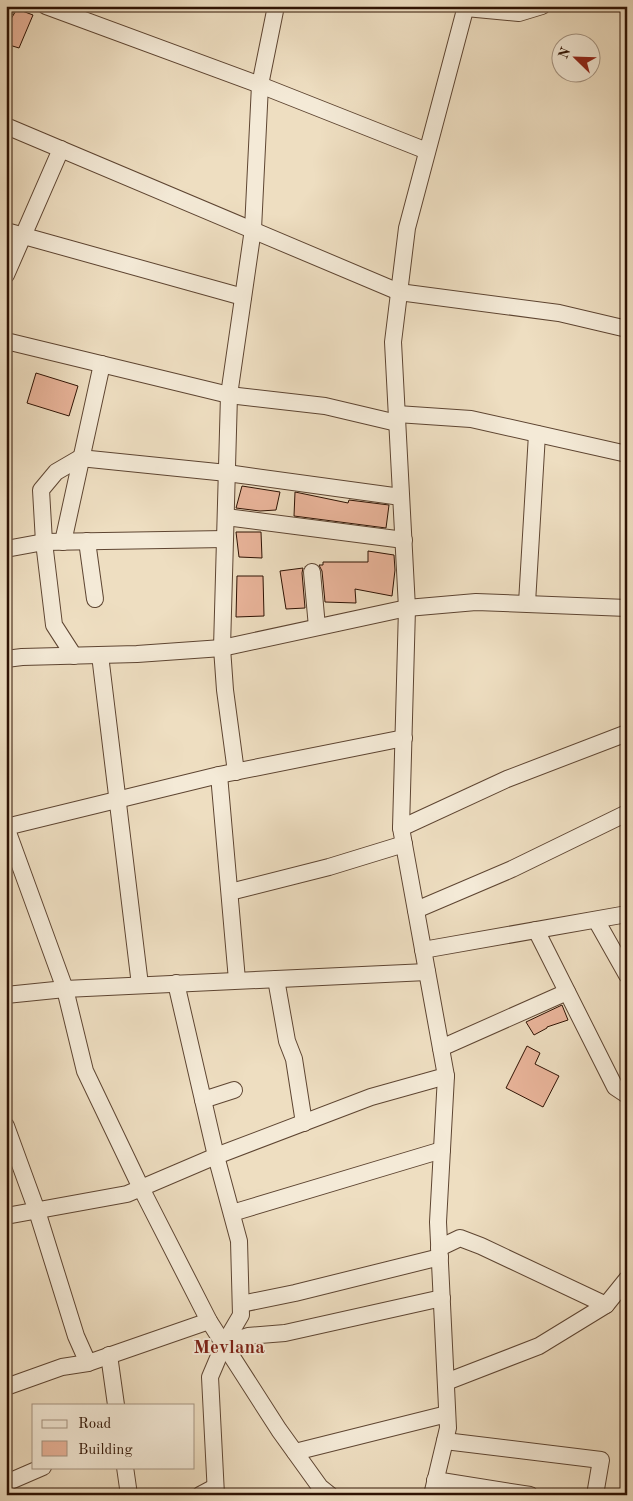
<svg xmlns="http://www.w3.org/2000/svg" width="633" height="1501" font-family="'Old Standard TT',serif">
<style>
.building{fill:#e9b49a;stroke:#2e1203}
.lines{fill:none;stroke-linecap:round;stroke-linejoin:round}
.minor-casing{stroke:#5e4532;stroke-width:18}
.minor{stroke:#f4ead7;stroke-width:16}
.labels{text-anchor:middle;dominant-baseline:central;stroke-width:4;stroke-linejoin:round;paint-order:stroke}
.district-label{font-size:19px;font-weight:bold;fill:#7a1f14;stroke:#f4ead7}
</style>
<rect width="100%" height="100%" fill="#eedec1"/>
<filter id="stains"><feTurbulence type="fractalNoise" baseFrequency=".004" numOctaves="4"/><feColorMatrix values="0 0 0 0 .2 0 0 0 0 .09 0 0 0 0 .02 0 0 0 .5 -.17"/></filter>
<radialGradient id="worn" r=".72"><stop offset=".6" stop-color="#630" stop-opacity="0"/><stop offset="1" stop-color="#630" stop-opacity=".3"/></radialGradient>
<!-- building -->
<g class="building">
<polygon points="17,9 33,15 19,48 6,44 6,27"/>
<polygon points="36,373 78,386 69,416 27,403"/>
<polygon points="242,486 280,492 276,510 260,511 236,508"/>
<polygon points="295,492 348,503 349,500 389,505 386,528 294,516"/>
<polygon points="236,532 261,532 262,558 239,557"/>
<polygon points="368,551 394,555 395,570 392,596 355,589 356,603 325,602 322,571 319,565 323,565 323,562 368,562"/>
<polygon points="303,568 302,573 305,608 286,609 280,571"/>
<polygon points="237,576 263,576 264,616 236,617"/>
<polygon points="562,1005 568,1020 547,1027 547,1028 534,1035 526,1022"/>
<polygon points="527,1046 540,1053 535,1064 559,1076 543,1107 506,1088"/>
</g>
<g class="lines">
<!-- minor casing -->
<g class="minor-casing">
<g id="minor">
<polyline points="46,6 260,85 427,151"/>
<polyline points="466,8 519,13 542,6"/>
<polyline points="6,9 7,6"/>
<polyline points="6,126 399,292 559,313 627,329"/>
<polyline points="6,231 243,297"/>
<polyline points="6,275 61,149"/>
<polyline points="6,341 229,395 325,406 397,423"/>
<polyline points="397,414 471,419 627,454"/>
<polyline points="226,517 404,540"/>
<polyline points="87,541 95,599"/>
<polyline points="63,542 102,364"/>
<polyline points="6,549 44,542 225,539"/>
<polyline points="312,572 317,627"/>
<polyline points="527,603 537,434"/>
<polyline points="100,655 140,985"/>
<polyline points="74,656 54,625 44,542 41,490 56,472 80,458 227,473 401,497"/>
<polyline points="6,659 22,657 137,654 222,648 407,608 476,602 627,608"/>
<polyline points="236,772 225,690 222,648 229,395 253,229 260,85 276,6"/>
<polyline points="219,775 237,980"/>
<polyline points="6,827 65,989 85,1071 141,1188 209,1321 279,1430 320,1487 330,1495"/>
<polyline points="6,827 219,775 404,738"/>
<polyline points="401,828 507,779 627,733"/>
<polyline points="230,892 329,867 404,844"/>
<polyline points="416,910 512,869 627,813"/>
<polyline points="596,920 627,975"/>
<polyline points="536,930 615,1087 627,1095"/>
<polyline points="423,950 627,914"/>
<polyline points="276,979 287,1041 294,1059 304,1123"/>
<polyline points="176,983 216,1156 239,1241 241,1315 224,1344 210,1377 216,1495"/>
<polyline points="6,995 65,989 427,972"/>
<polyline points="441,1048 567,992"/>
<polyline points="203,1100 234,1090"/>
<polyline points="6,1126 37,1211 76,1336 88,1363 209,1321"/>
<polyline points="232,1213 442,1150"/>
<polyline points="6,1216 127,1194 216,1156 371,1097 446,1076"/>
<polyline points="439,1248 460,1238 481,1246 606,1305"/>
<polyline points="241,1304 295,1293 440,1257"/>
<polyline points="224,1344 248,1336 285,1333 442,1298"/>
<polyline points="109,1355 116,1405"/>
<polyline points="446,1382 539,1346 606,1305 627,1279"/>
<polyline points="6,1387 62,1367 88,1363"/>
<polyline points="445,1441 601,1460 595,1495"/>
<polyline points="295,1452 447,1414"/>
<polyline points="125,1467 129,1495"/>
<polyline points="435,1480 530,1495"/>
<polyline points="6,1483 43,1467"/>
<polyline points="200,1495 215,1487"/>
<polyline points="432,1495 448,1428 438,1222 446,1076 401,828 407,608 393,342 407,228 466,6"/>
</g>
</g>
<!-- minor -->
<use href="#minor" class="minor"/>
</g>
<g class="labels">
<!-- district labels -->
<g class="district-label">
<text x="229" y="1348">Mevlana</text>
</g>
</g>
<!-- margin -->
<rect width="633" height="1501" fill="none" stroke="#eedec1" stroke-width="25"/>
<rect x="8" y="8" width="618" height="1486" fill="none" stroke="#2e1203" stroke-width="2.5"/>
<rect x="12" y="12" width="608" height="1476" fill="none" stroke="#2e1203"/>
<!-- legend -->
<rect x="32" y="1404" width="162" height="65" fill="#f4ead7" stroke="#a59482"/>
<rect x="42" y="1420" width="25" height="8" fill="#f4ead7" stroke="#a59482"/>
<text x="78" y="1428" font-size="15" fill="#2e1203">Road</text>
<rect x="42" y="1441" width="25" height="15" fill="#e9b49a" stroke="#a59482"/>
<text x="78" y="1454" font-size="15" fill="#2e1203">Building</text>
<!-- north arrow -->
<g transform="translate(576 58) rotate(293)"><circle r="24" fill="#f4ead7" stroke="#a59482"/>
<path d="M0-4L9 19L0 12L-9 19Z" fill="#8f2418"/>
<text y="-8" font-size="14" font-weight="bold" text-anchor="middle" fill="#2e1203">N</text>
</g>
<rect width="100%" height="100%" filter="url(#stains)"/>
<rect width="100%" height="100%" fill="url(#worn)"/>
</svg>
